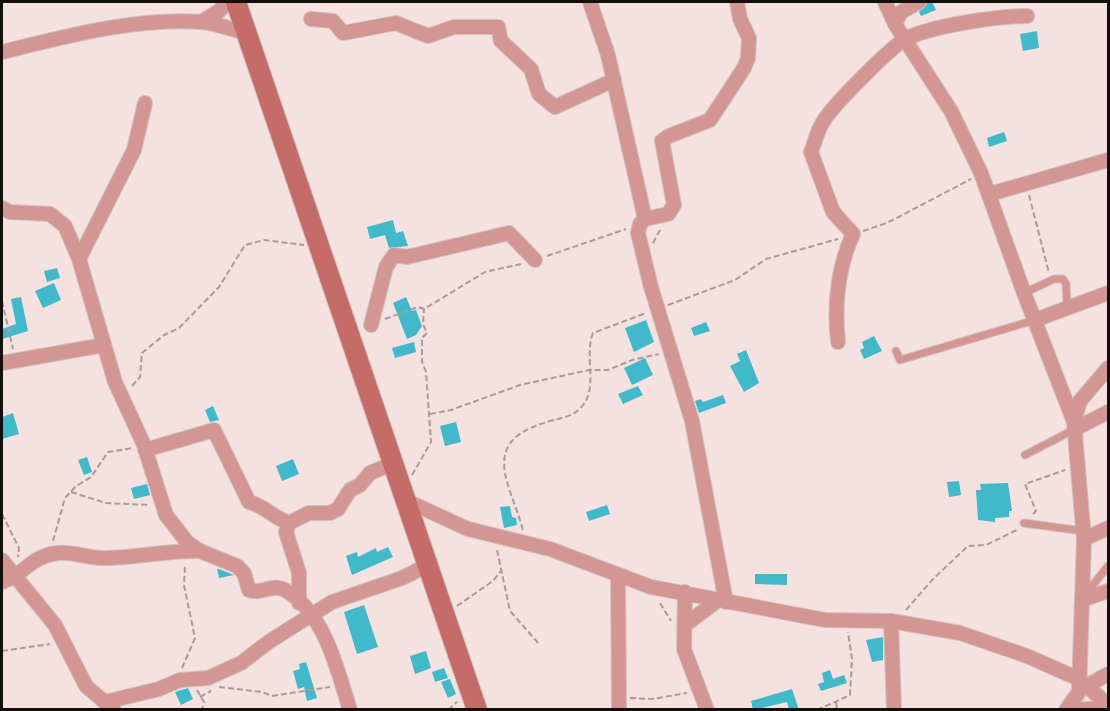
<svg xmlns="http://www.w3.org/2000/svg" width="1110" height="711" font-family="Spectral,serif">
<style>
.building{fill:#42b9ca}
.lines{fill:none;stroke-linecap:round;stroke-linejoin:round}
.lane-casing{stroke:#d0bfbe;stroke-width:9}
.street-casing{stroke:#d0bfbe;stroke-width:16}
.secondary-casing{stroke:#d0bfbe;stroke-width:22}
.path{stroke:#aa9b9a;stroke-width:2;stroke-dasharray:6 3;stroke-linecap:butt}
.lane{stroke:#d39692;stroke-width:7}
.street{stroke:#d39692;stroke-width:14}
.secondary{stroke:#c56c69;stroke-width:20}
</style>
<rect width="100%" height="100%" fill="#f4e1e0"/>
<!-- building -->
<g class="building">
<polygon points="928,2 932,2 936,10 921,16 919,12"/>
<polygon points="1037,31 1039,48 1023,51 1020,34"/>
<polygon points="1004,132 1007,141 989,147 987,138"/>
<polygon points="393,220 396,233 403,231 408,246 389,248 385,235 370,239 367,227"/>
<polygon points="57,268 60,278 47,282 44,271"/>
<polygon points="54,283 61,300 43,308 35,291"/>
<polygon points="21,297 28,331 2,339 2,329 16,324 11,299"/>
<polygon points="406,297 412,311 416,310 422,326 416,335 407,339 393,303"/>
<polygon points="646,320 654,342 634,352 625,328"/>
<polygon points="706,322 710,331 694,336 691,328"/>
<polygon points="874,336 882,351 864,359 860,350 864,348 862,342"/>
<polygon points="414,342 416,352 395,358 392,348"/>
<polygon points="746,350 759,383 744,392 730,366 740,361 737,354"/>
<polygon points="645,358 653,375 632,385 624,368"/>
<polygon points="638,386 643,395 623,404 618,394"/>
<polygon points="723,395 726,403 699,413 695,401 701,399 703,402"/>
<polygon points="213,406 219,420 210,422 205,410"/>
<polygon points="13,413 19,434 2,439 2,417"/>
<polygon points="456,422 461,442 445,446 440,426"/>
<polygon points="87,457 92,472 84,475 78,460"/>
<polygon points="293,459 299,474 282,481 276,466"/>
<polygon points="959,481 961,495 949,497 947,482"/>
<polygon points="1008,483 1012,511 1009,511 1009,517 995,518 995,522 978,520 976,490 981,490 980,484"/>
<polygon points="147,484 150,495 134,499 131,488"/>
<polygon points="607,505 610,514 589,521 586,512"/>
<polygon points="510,506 512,517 516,518 517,525 504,528 500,507"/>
<polygon points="388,547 393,557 352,575 346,556 357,552 358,557 376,548 377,552"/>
<polygon points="217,569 219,569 234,575 219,578"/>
<polygon points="755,574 787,574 787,585 755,584"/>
<polygon points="364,605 378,647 357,654 344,612"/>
<polygon points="883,637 883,660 872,662 866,640"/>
<polygon points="426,651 431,668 415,674 410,656"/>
<polygon points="306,662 317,698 307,701 304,687 298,689 293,671 300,669 299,664"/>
<polygon points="444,668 448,678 435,682 432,672"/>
<polygon points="830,670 833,679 844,675 847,683 821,691 818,684 824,682 822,673"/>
<polygon points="450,679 456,694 448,698 441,682"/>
<polygon points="188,688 193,699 181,705 175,692"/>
<polygon points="792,689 799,710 789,710 787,702 753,710 751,701"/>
</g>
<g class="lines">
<!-- lane casing -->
<g class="lane-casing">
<g id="lane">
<polyline points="1024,293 1054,279 1063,279 1066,284 1067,307"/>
<polyline points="896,351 900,360 1035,320"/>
<polyline points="1025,455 1075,429"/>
<polyline points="1024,523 1083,531"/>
<polyline points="1085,595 1108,566"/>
</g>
</g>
<!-- street casing -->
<g class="street-casing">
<g id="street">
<polyline points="590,2 608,55 645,219"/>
<polyline points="885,2 895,24 951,111 981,173 1024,293 1074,422"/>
<polyline points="311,19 333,21 343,33 396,23 428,36 454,27 498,27 501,41 531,69 539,94 555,107 614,80"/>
<polyline points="201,22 219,11 228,2"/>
<polyline points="895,24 901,12 919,2"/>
<path d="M2 52C63 37 137 17 201 22 216 23 231 29 245 33"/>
<polyline points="990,194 1108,160"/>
<path d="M2 208 10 212 50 214 65 226 79 259 115 382 144 445 166 515 187 542 200 551 237 566 244 573 249 590C261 595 272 583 285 590 325 613 337 669 350 710"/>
<polyline points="79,259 134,150 145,103"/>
<polyline points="1035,320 1108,293"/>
<polyline points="371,325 386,267 394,255 407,257 509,233 535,260"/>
<path d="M838 342C834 304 837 269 853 234L833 212 811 152C815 142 817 131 823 122 832 106 889 49 904 40 928 26 999 16 1027 16"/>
<polyline points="2,363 104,345"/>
<polyline points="1075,429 1108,412"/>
<path d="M145 450 214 430 249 502C267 507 270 516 289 523"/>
<polyline points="407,501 468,529 550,549 651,587 825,620 891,621 960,633 1027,656 1079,679 1108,705"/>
<polyline points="1084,539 1108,528"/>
<polyline points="2,560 55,625 86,686 114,710"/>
<polyline points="618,575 619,710"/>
<path d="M2 582C26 574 29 557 57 553 72 551 88 558 103 558 136 558 167 550 200 551"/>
<polyline points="685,592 684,649 707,710"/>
<polyline points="1082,600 1108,591"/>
<polyline points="726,602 692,421 651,287 638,233 640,224 645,219 668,214 674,205 662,141 669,136 710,120 744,68 748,58 749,38 740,19 737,2"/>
<polyline points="299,603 299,573 286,532 289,523 309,513 330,513 338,509 350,490 360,485 370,473 394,463"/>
<polyline points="891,621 894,710"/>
<polyline points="685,625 718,600"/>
<polyline points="1087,686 1108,674"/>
<polyline points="105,702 159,689 180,680 208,678 241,663 270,641 332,602 402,578 428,565"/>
<polyline points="1066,710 1079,692 1084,539 1074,422 1080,401 1108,368"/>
<polyline points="1071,710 1108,708"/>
</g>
</g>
<!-- secondary casing -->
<g class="secondary-casing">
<polyline id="secondary" points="236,2 477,710"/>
</g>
<!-- path -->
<g class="path">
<polyline points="1029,195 1049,273"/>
<polyline points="863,231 887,223 971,179"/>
<polyline points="653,243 660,230"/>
<polyline points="547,256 626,229"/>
<polyline points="2,301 13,349"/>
<polyline points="668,305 735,280 766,259 838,239"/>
<polyline points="385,319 418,307 424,309 485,272 521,264"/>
<polyline points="132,386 140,377 142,353 164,335 179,328 219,287 245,245 264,240 304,245"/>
<polyline points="430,414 451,410 520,385 589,370 608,370 632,360 659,354"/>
<polyline points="412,475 431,442 426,372 422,362 422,338 427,333 423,324 424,309"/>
<polyline points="71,492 106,503 150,505"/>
<polyline points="2,514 19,548 18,557"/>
<polyline points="1033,514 1036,511 1025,484 1065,470"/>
<path d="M523 530C511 485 477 442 547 422 562 417 573 418 583 405 598 387 584 354 593 333L646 313"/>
<polyline points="53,541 65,498 75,487 91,477 108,452 133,448"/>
<polyline points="497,550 510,611 539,644"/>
<polyline points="660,603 671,621"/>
<polyline points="457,606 493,581 501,571"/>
<polyline points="906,610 932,580 968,546 986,545 1019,529"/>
<polyline points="2,651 50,644"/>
<polyline points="182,668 195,638 184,585 185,565"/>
<polyline points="219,687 262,692 272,696 330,687"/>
<polyline points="197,690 204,702 202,710"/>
<polyline points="200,697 211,691"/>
<polyline points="630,698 652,699 687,693"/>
<polyline points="836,702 837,710"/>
<polyline points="448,710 457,702"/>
<polyline points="817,710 850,695 852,659 848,632"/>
</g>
<!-- lane -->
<use href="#lane" class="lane"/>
<!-- street -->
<use href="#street" class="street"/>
<!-- secondary -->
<use href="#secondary" class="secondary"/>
</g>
<!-- border -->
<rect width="1110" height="711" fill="none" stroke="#140e0d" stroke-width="6"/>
</svg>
